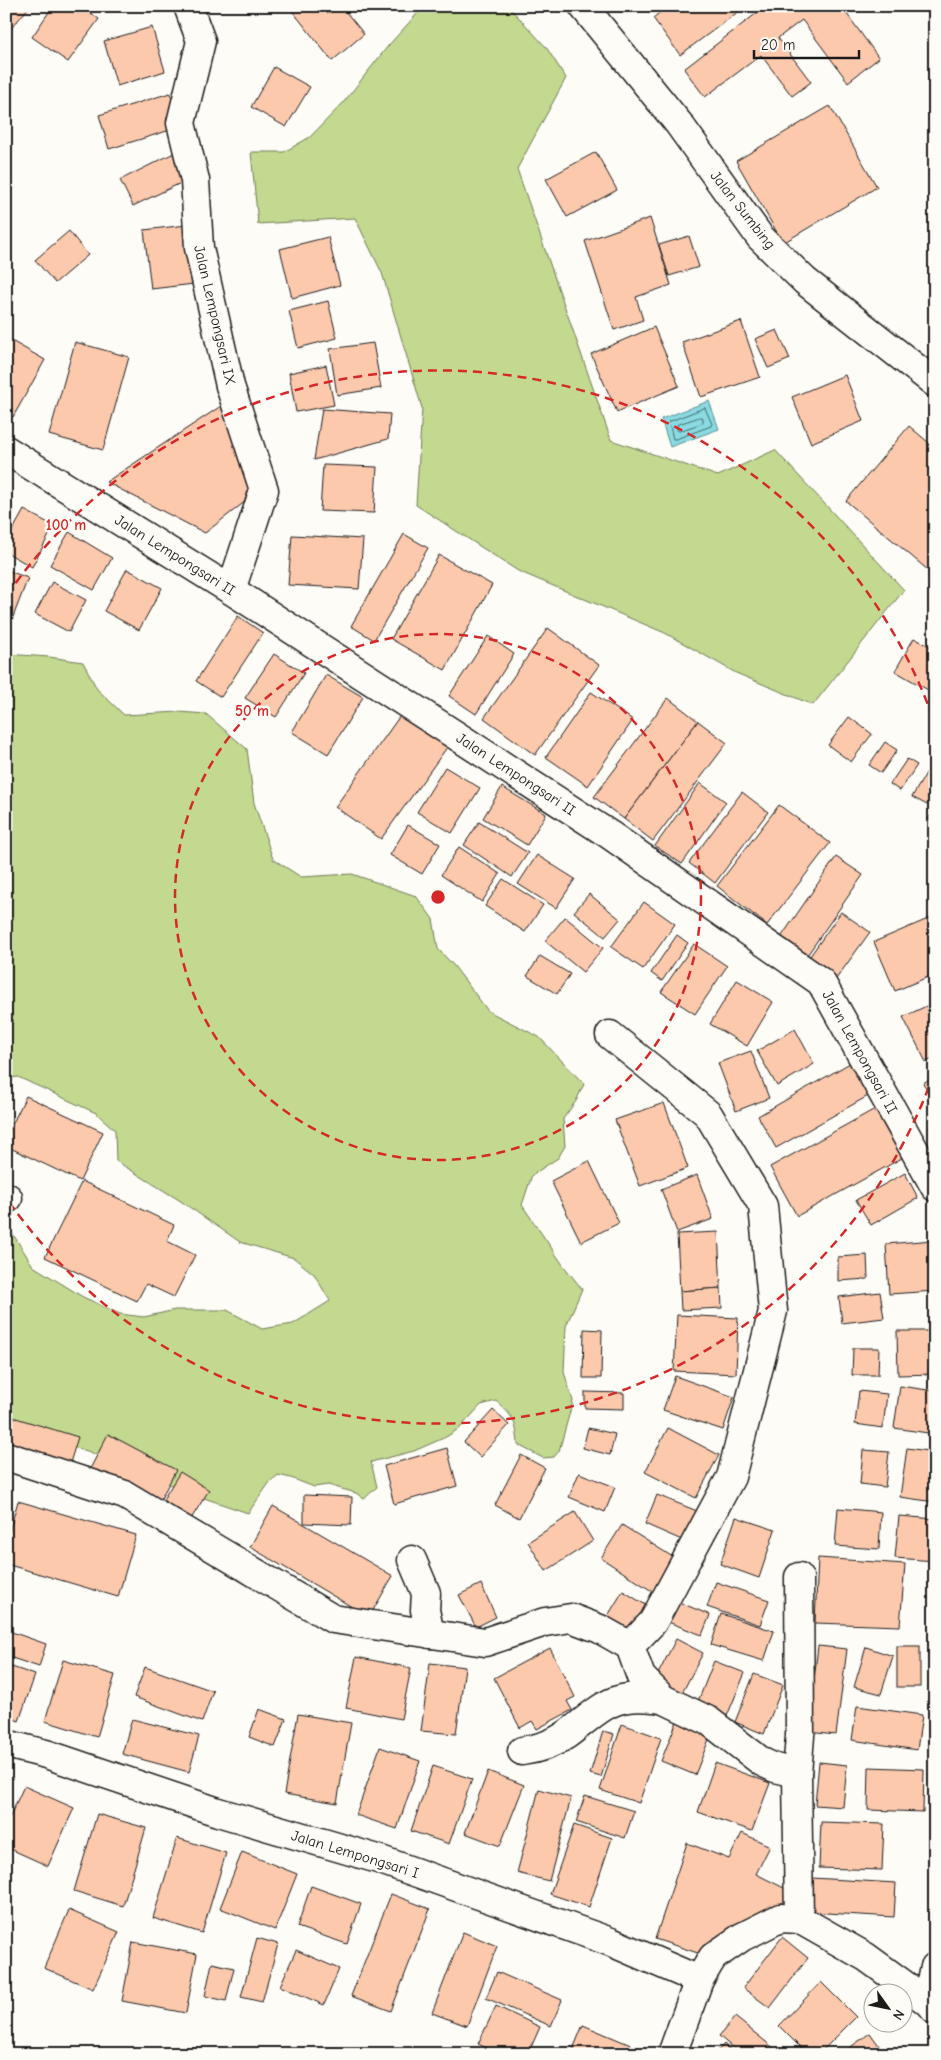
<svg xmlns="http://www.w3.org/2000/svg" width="941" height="2060" font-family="'Comic Neue',sans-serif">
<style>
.green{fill:#c2d98f;stroke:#6f7a56}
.water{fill:#89dae1;stroke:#5d8e92}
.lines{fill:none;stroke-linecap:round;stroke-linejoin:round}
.shore{stroke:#48686b;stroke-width:1}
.building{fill:#fdc9ad;stroke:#1c1c1c}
.minor-casing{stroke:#1c1c1c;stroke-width:31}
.tertiary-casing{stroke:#1c1c1c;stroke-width:31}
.minor{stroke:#fdfcf7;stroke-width:28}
.tertiary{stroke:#fdfcf7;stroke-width:28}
.ring{fill:none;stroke:#d62828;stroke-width:2.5;stroke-dasharray:9 6}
.labels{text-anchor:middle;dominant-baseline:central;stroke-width:5;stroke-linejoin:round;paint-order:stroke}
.street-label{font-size:15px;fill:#1c1c1c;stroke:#fdfcf7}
.centre{fill:#d62828;stroke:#fdfcf7;stroke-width:2.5}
.ring-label{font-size:15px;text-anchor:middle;font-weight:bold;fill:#d62828;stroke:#fdfcf7;stroke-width:5;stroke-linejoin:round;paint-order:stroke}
</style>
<rect width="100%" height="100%" fill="#fdfcf7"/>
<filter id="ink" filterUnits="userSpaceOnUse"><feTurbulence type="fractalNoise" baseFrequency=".02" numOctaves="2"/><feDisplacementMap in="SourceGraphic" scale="10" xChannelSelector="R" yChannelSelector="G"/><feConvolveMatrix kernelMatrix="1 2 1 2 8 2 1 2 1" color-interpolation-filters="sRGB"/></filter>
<g filter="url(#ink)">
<!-- green -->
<g class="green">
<polygon points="424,6 508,6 546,47 566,78 517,169 611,440 718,476 775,450 904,590 813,705 736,673 665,633 518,571 416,505 422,408 382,273 355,218 258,224 251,152 284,152 310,137 343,103 388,46"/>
<path d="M6 654 49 657 83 662 97 689 124 715 179 712 206 714 247 749 254 803 273 859 301 877 352 874 416 896 433 919 438 949 454 966 488 1011 539 1037 584 1084 576 1101 563 1119 565 1146 558 1158 532 1175 522 1205 563 1265 582 1289 566 1326 564 1372 573 1401 559 1451 554 1457 543 1458 518 1445C516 1421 514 1417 496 1401L481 1405 460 1428 446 1437 414 1451 371 1462 377 1487 364 1499 356 1493 328 1485 314 1487 291 1478 278 1475 270 1482 248 1513 204 1498 87 1451 27 1434 6 1430V1228L11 1231 33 1266 83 1297 120 1314 144 1317 175 1310H227L262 1329 293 1324 330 1301 314 1274 294 1258 240 1242 179 1200 116 1161 115 1130 96 1113 18 1077 6 1079Z"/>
</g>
<!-- water -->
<polygon class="water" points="709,401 719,429 670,447 661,419"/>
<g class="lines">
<!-- shore -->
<g class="shore">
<polygon points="705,408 712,424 711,426 676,439 673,439 669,422"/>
<polygon points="700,417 703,418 703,423 679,431 677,430 677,425"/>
</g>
</g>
<!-- building -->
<g class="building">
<polygon points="6,6 30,6 8,32 6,30"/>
<polygon points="53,6 81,6 99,19 68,62 32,37"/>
<polygon points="293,6 341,6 364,34 332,61 290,8"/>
<polygon points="668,6 746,6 680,55 653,18"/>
<polygon points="766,6 841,6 879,58 848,82 802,20 778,38 811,82 792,96 761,55 705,97 684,69"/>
<polygon points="152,27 165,71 117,86 104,41"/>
<polygon points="274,67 310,87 286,127 251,107"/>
<polygon points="170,93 180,127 109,149 99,115"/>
<polygon points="830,106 877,187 783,243 736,161"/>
<polygon points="178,151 191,178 133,206 120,180"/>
<polygon points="596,152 617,190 567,217 546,179"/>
<polygon points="650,218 671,285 636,297 643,320 614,330 585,241"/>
<polygon points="187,225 194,284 151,289 144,230"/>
<polygon points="69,231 88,255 55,283 35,260"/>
<polygon points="689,236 699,267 669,276 659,245"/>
<polygon points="328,237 340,285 292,298 280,249"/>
<polygon points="328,301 337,338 298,348 289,311"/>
<polygon points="741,321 760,377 701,397 682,342"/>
<polygon points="654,327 679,386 617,412 591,354"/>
<polygon points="777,330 790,359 768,368 755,339"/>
<polygon points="8,339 45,360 13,417 6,413 6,342"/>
<polygon points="75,342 129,357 103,450 49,435"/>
<polygon points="373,343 381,388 337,395 330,349"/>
<polygon points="326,365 334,405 296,412 289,373"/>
<polygon points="845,375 863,421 811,443 792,397"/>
<polygon points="224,404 260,490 205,533 106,482"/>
<polygon points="322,409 390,414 388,439 314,460"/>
<polygon points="909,426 935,448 935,576 846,501"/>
<polygon points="323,465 377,467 374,513 320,511"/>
<polygon points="24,510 54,526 32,567 6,552 6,542"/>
<polygon points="69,532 112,558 94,590 50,565"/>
<polygon points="404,534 428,548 374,640 351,626"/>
<polygon points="292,535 363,539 359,589 288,585"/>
<polygon points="439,555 492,585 445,670 391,639"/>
<polygon points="127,569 162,588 139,630 104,611"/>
<polygon points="6,570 28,578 8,630 6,630"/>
<polygon points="52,582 86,600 69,632 35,614"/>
<polygon points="238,616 263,633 221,697 196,681"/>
<polygon points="548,628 599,665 535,755 484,718"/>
<polygon points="488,636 514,654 476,714 449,696"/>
<polygon points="914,638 935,649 935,694 895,671"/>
<polygon points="274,654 304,673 276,717 245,698"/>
<polygon points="326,675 363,697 328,754 292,732"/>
<polygon points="591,692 633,720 588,786 546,757"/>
<polygon points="668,698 698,721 624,819 594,797"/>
<polygon points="402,713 448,746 381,839 335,807"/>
<polygon points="849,717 872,734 851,762 828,745"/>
<polygon points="698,721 727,743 653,841 624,819"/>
<polygon points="885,742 897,750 881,773 869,765"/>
<polygon points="907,759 917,765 900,791 890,784"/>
<polygon points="445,767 480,788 452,833 417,812"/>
<polygon points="928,770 935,774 935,791 927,805 912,797"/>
<polygon points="700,783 726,802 682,864 655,846"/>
<polygon points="502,787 546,814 527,845 483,818"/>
<polygon points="742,792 768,812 715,883 689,863"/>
<polygon points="779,805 830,843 767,925 717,886"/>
<polygon points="935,809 935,824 928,819"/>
<polygon points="479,822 528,853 512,877 464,845"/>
<polygon points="408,825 440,844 422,874 390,855"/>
<polygon points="459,847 500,874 482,902 441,875"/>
<polygon points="537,855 575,879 556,908 518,884"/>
<polygon points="836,857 863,875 801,964 775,946"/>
<polygon points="503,879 543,905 525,932 485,906"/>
<polygon points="589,894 620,919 605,937 574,912"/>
<polygon points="644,902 675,924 643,969 611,947"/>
<polygon points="841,912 870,932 836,979 808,959"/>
<polygon points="935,916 935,974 895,991 874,942"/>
<polygon points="565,917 603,948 583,972 545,941"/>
<polygon points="677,935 688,943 662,981 651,973"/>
<polygon points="694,944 727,966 695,1014 661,992"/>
<polygon points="540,956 570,974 557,994 527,976"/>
<polygon points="737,980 773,1002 747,1046 710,1024"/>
<polygon points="935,1002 935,1058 926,1062 903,1017"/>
<polygon points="795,1029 814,1064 777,1086 757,1051"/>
<polygon points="751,1051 769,1098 736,1111 718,1063"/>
<polygon points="850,1063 868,1096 776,1148 758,1116"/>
<polygon points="935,1076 935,1102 923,1083"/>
<polygon points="26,1096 103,1132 80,1181 6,1146 6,1137"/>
<polygon points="664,1103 688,1168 640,1186 615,1120"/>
<polygon points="875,1109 902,1158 797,1216 770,1167"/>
<polygon points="589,1161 619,1223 581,1242 551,1181"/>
<polygon points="905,1173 918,1198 871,1225 856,1200"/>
<polygon points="697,1175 713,1219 677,1232 661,1189"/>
<polygon points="82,1181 174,1225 167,1241 195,1255 174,1297 146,1284 137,1301 45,1257"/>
<polygon points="718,1232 721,1288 680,1291 677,1234"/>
<polygon points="933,1240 935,1291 889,1294 886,1244"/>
<polygon points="867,1255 868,1279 838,1281 838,1257"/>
<polygon points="721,1288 722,1308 681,1310 680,1291"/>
<polygon points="880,1292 884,1318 842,1323 839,1297"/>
<polygon points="677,1315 738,1318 736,1374 674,1371"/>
<polygon points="584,1329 602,1330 601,1378 583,1378"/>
<polygon points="897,1331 935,1331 935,1374 898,1375"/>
<polygon points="853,1348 879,1348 878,1375 852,1375"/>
<polygon points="675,1376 734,1397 723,1430 663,1410"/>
<polygon points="900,1386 935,1391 935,1434 894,1428"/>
<polygon points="859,1391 887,1394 883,1428 855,1424"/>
<polygon points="585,1392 624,1393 624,1409 585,1408"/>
<polygon points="493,1410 509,1425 480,1457 464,1442"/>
<polygon points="6,1415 78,1437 69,1466 6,1447"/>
<polygon points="588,1428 615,1434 610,1455 583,1448"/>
<polygon points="668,1428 719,1455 696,1498 645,1472"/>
<polygon points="108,1434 176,1470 158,1504 90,1469"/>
<polygon points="447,1448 457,1486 394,1504 384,1466"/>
<polygon points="907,1448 935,1452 935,1502 900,1497"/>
<polygon points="863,1450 889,1452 885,1487 860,1484"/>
<polygon points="521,1455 545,1468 519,1518 495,1505"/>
<polygon points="180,1472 209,1490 191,1519 162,1501"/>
<polygon points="579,1473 615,1487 605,1512 569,1497"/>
<polygon points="304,1495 352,1497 351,1525 304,1523"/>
<polygon points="657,1495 697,1511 684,1541 645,1524"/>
<polygon points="18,1501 136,1535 118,1597 6,1564 6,1543"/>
<polygon points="273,1506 393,1576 369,1617 250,1547"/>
<polygon points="838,1508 881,1512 879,1549 835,1546"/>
<polygon points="575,1512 593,1541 546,1571 528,1542"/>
<polygon points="899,1516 935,1519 935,1561 895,1558"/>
<polygon points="736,1517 775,1530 759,1578 720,1564"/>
<polygon points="622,1525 676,1559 655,1593 601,1558"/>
<polygon points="818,1558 905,1564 900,1626 815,1623"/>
<polygon points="716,1582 769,1600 760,1625 707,1607"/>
<polygon points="481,1584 496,1617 476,1627 459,1595"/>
<polygon points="623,1591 649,1607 627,1643 601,1627"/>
<polygon points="676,1601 710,1615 702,1635 668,1622"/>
<polygon points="721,1614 774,1631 764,1661 711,1645"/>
<polygon points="6,1630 46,1644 39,1667 6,1656"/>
<polygon points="676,1639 703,1653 681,1695 655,1680"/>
<polygon points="818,1646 847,1649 836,1735 808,1732"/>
<rect x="897" y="1646" width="23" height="41"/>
<polygon points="866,1647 893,1656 881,1694 854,1687"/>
<polygon points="550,1648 575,1697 567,1701 572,1710 537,1729 532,1721 520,1728 494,1678"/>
<polygon points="356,1657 411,1668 401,1719 346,1708"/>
<polygon points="63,1660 115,1675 97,1737 45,1721"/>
<polygon points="714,1661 745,1673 727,1716 697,1704"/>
<polygon points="430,1663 465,1667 456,1734 421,1731"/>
<polygon points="6,1665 35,1675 19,1721 6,1716"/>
<polygon points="145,1667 213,1691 202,1722 134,1697"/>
<polygon points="754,1674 783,1685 764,1734 735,1722"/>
<polygon points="857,1706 922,1715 917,1750 852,1740"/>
<polygon points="259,1709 286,1719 275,1747 249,1737"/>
<polygon points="298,1714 351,1723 337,1803 284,1794"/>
<polygon points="679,1716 713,1729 695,1775 661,1761"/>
<polygon points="132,1719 199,1736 189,1772 122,1754"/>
<polygon points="622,1724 661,1738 639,1803 600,1790"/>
<polygon points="603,1731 614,1734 601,1777 590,1774"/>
<polygon points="380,1747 420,1761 397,1829 356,1815"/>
<polygon points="819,1762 847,1765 843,1807 815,1805"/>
<polygon points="715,1763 770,1783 752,1831 698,1812"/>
<polygon points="433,1766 472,1779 449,1844 411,1831"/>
<polygon points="869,1767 924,1769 923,1812 868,1810"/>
<polygon points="488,1771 524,1785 500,1846 465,1833"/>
<polygon points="24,1786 74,1808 48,1866 6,1847 6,1825"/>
<polygon points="539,1789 571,1798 549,1881 517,1873"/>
<polygon points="585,1796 634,1811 625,1838 576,1822"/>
<polygon points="97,1814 146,1828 123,1906 74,1891"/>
<polygon points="821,1822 884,1824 882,1870 819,1868"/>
<polygon points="574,1825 612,1838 589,1907 550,1894"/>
<polygon points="742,1833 770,1846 756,1874 794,1893 710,1957 655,1939 687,1843 729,1859"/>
<polygon points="177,1838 226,1853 202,1933 153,1918"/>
<polygon points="242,1852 297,1874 275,1930 220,1908"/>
<polygon points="812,1878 896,1883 894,1917 810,1912"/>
<polygon points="311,1886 361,1904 347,1944 297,1927"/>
<polygon points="391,1894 430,1909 391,2011 351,1996"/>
<polygon points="69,1910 119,1932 93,1989 44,1968"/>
<polygon points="463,1932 497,1946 467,2026 432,2013"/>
<polygon points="782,1937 808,1958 770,2008 743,1988"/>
<polygon points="257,1938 278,1944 262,2002 241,1997"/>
<polygon points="133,1942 197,1954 186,2013 122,2001"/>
<polygon points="296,1950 339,1969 324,2005 280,1986"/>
<polygon points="212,1963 234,1968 226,2001 205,1996"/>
<polygon points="497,1972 562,2000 551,2026 486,1998"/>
<polygon points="821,1982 856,2017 819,2054 807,2054 779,2026"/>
<polygon points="496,2006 540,2027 528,2054 500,2054 478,2044"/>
<polygon points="735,2017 781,2054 740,2054 719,2036"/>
<polygon points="583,2025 645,2051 644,2054 571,2054"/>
<polygon points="870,2033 885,2054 841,2054"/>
<polygon points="724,2044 735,2054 715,2054"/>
</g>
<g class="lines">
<!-- minor casing -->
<g class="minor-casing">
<g id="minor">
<polyline points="188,6 201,41 181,123 195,180 199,248 230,386 264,490 231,590"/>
<polyline points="6,450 231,590 610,835 821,982 935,1187"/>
<polyline points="610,1035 708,1114 763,1206 773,1311 731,1477 653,1622 630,1646"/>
<polyline points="6,1198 8,1198"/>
<polyline points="6,1456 125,1495 333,1619 485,1642 545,1622 571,1618 600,1629 630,1646 641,1677 663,1699 709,1721 762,1762 775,1768 797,1773"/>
<polyline points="412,1560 426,1593 425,1610 430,1634"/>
<polyline points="799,1577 800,1736 797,1773 799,1919"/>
<polyline points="6,1744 46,1754 218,1812 378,1859 611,1942 699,1980"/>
<path d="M522 1751C537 1749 553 1744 566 1735 585 1722 604 1700 628 1698 640 1696 652 1698 663 1699"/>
<polyline points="928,2002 935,1967"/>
<polyline points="672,2054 699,1980 713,1957 742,1937 780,1918 799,1919 866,1957 928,2002 935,2010"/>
</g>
</g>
<!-- tertiary casing -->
<g class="tertiary-casing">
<polyline id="tertiary" points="583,6 679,124 760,237 805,281 935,383"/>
</g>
<!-- minor -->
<use href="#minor" class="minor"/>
<!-- tertiary -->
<use href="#tertiary" class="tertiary"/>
</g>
</g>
<!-- distance rings -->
<g class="ring">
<circle cx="438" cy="897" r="263"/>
<path d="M934 1073A526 526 0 0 1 7 1199M7 595A526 526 0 0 1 934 721"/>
</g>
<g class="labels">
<!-- street labels -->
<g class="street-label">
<text transform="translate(743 210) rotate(52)">Jalan Sumbing</text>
<text transform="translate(215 315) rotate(77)">Jalan Lempongsari IX</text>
<text transform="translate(175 555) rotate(32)">Jalan Lempongsari II</text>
<text transform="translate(516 774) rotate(33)">Jalan Lempongsari II</text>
<text transform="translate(860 1052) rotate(61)">Jalan Lempongsari II</text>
<text transform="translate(355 1854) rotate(17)">Jalan Lempongsari I</text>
</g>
</g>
<circle cx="438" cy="897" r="8" class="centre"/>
<g class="ring-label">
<text x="66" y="530">100 m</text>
<text x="252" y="716">50 m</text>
</g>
<!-- margin -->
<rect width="941" height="2060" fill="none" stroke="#fdfcf7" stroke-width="25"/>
<rect x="12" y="12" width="916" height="2035" fill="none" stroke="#1c1c1c" stroke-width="2" filter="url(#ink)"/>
<!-- north arrow -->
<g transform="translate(888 2008) rotate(123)"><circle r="24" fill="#fdfcf7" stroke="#a3a29f"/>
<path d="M0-4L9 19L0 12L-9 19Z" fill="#1c1c1c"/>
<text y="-8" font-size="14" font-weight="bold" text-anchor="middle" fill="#1c1c1c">N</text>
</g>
<!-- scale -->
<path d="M754 50v8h105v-8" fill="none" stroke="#1c1c1c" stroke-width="2.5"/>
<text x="761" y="50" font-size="15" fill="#1c1c1c" stroke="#fdfcf7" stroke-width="4" paint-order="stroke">20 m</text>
</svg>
